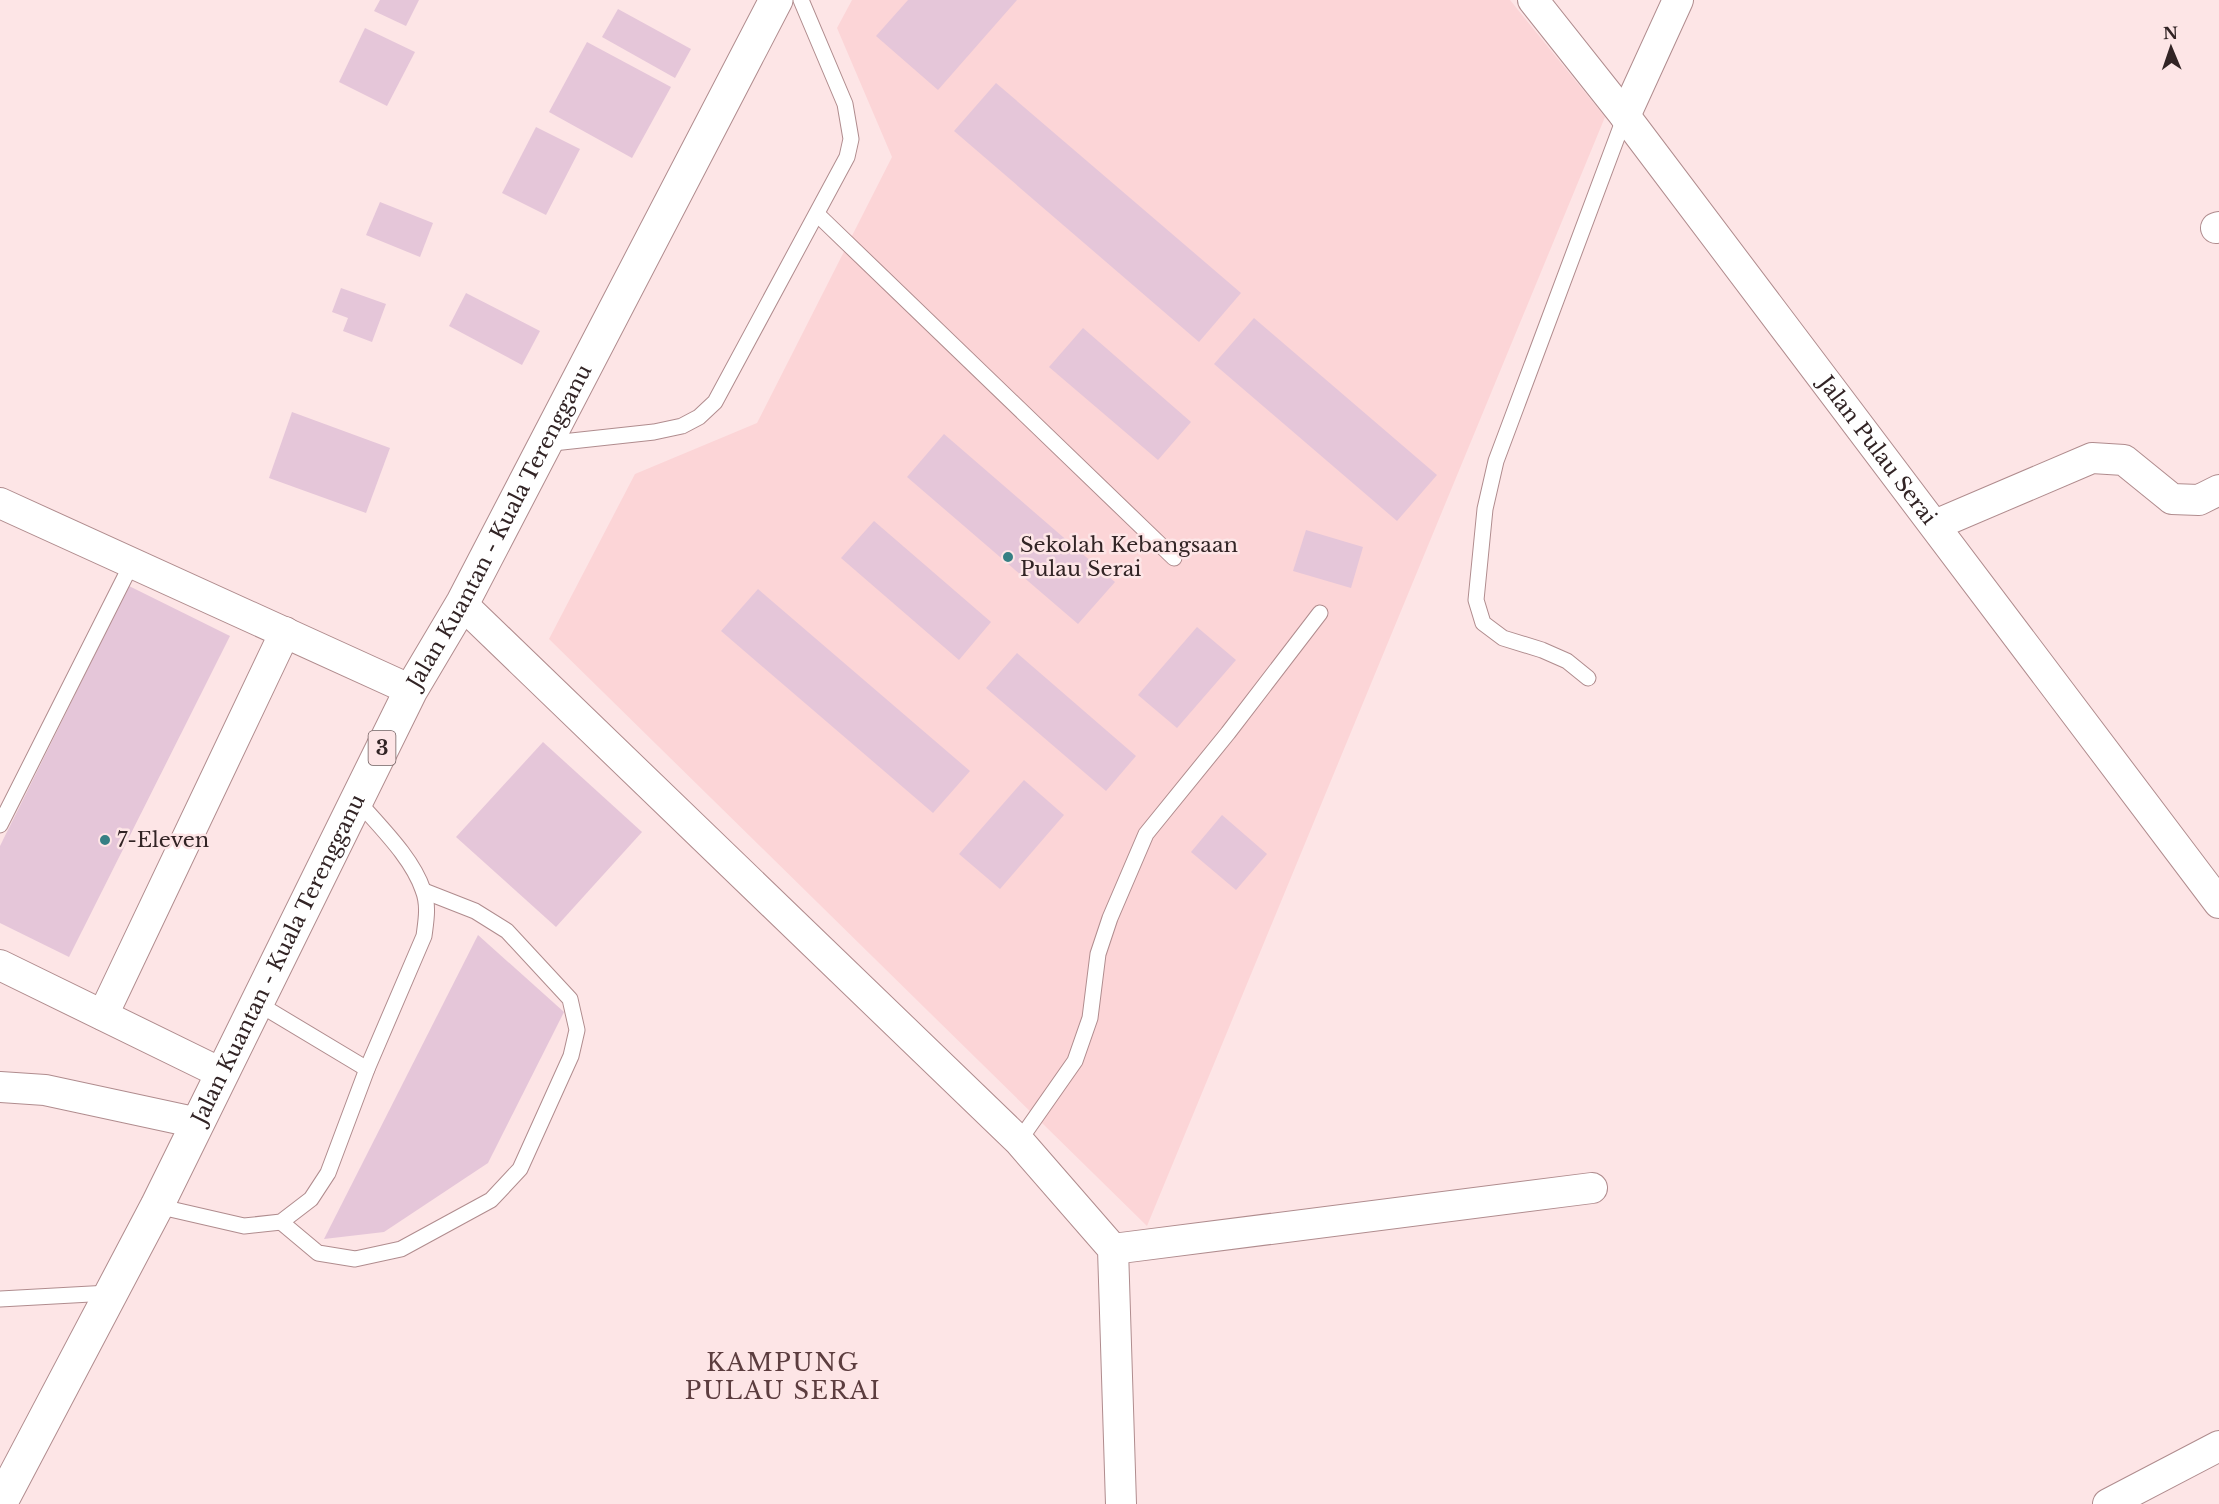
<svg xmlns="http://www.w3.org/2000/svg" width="2219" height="1504" font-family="'Libre Baskerville',serif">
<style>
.built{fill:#fcd5d7}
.building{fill:#e5c6d9}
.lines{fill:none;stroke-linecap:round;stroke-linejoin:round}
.lane-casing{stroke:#b08c8e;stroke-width:17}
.street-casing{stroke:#b08c8e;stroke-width:32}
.highway-casing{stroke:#b08c8e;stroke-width:35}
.lane{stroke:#fff;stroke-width:15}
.street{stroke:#fff;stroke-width:30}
.highway{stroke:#fff;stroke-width:33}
.poi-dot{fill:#367f84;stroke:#fde5e6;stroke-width:2}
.labels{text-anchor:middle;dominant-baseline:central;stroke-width:5;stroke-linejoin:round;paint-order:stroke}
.shield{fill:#fde5e6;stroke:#6f5e5f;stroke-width:1.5}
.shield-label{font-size:20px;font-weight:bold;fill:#322425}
.street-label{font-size:21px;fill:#322425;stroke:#fde5e6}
.poi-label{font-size:21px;fill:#322425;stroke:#fde5e6;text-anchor:start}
.quarter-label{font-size:24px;letter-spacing:1.5px;fill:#5c3d3f;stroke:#fde5e6}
</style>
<rect width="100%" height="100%" fill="#fde5e6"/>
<!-- built -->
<polygon class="built" points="852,0 1510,0 1605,117 1147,1226 549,639 635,474 757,423 892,157 837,28"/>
<!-- building -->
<g class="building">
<polygon points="380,0 419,0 406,26 374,11"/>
<polygon points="908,0 1017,0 938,90 876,36"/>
<polygon points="618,9 691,49 675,78 602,37"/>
<polygon points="365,28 415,52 387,106 339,82"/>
<polygon points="587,42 671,87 632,158 549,112"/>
<polygon points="996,83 1241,293 1199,342 954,131"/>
<polygon points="536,127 580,149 546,215 502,193"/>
<polygon points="380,202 433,223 420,257 366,235"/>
<polygon points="341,288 386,304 372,342 343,331 348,318 332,312"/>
<polygon points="466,293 540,331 522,365 449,326"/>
<polygon points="1254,318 1437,475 1397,521 1214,364"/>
<polygon points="1083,328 1191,422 1158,460 1049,367"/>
<polygon points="292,412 390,448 366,513 269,478"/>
<polygon points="944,434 1115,582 1078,624 907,477"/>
<polygon points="874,521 991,622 959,660 841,558"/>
<polygon points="1306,530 1363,547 1351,588 1293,571"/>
<polygon points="129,586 230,636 69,957 0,923 0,846"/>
<polygon points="758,589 970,771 933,813 721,631"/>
<polygon points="1197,627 1236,660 1177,728 1138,695"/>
<polygon points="1017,653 1136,756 1106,791 986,688"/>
<polygon points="543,742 642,832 556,927 456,837"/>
<polygon points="1024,780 1064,815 1000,889 959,854"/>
<polygon points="1222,815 1267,854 1236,890 1191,852"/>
<polygon points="478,935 564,1012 488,1163 384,1232 324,1239"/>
</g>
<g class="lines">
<!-- lane casing -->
<g class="lane-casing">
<g id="lane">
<polyline points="817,214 1174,558"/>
<polyline points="544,444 654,432 682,426 699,417 715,402 847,157 851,139 845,104 801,0"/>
<polyline points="1588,678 1567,661 1542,650 1503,638 1483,623 1476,600 1485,509 1496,461 1625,116"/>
<polyline points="0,825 132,563"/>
<polyline points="257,1003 367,1069"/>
<polyline points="1019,1141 1075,1061 1090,1018 1098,954 1110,918 1146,834 1228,733 1320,613"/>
<path d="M157 1206 244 1226 281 1222 311 1199 328 1173 367 1069 424 936C426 921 429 905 423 890 412 857 379 826 356 799"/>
<polyline points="281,1222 318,1253 355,1259 401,1249 491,1200 520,1169 571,1056 577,1030 570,999 507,931 475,911 424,891"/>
<polyline points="0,1299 109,1293"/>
</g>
</g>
<!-- street casing -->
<g class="street-casing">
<g id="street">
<path id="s1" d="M1533 0 1625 116 2219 903"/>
<polyline points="1625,116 1678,0"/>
<polyline points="2216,228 2219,227"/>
<polyline points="0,503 411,690"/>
<polyline points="1935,525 2092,458 2124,460 2172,499 2199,500 2219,490"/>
<polyline points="462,604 1019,1141 1113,1249 1121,1504"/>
<polyline points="0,965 223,1074"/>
<polyline points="103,1015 285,632"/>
<polyline points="0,1087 45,1090 198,1123"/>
<polyline points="1113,1249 1592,1188"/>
<polyline points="2108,1504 2219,1446"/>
</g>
</g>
<!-- highway casing -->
<g class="highway-casing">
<g id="highway">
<path id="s2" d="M0 1504 157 1206 411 690 462 604 776 0"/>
</g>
</g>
<!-- lane -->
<use href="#lane" class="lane"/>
<!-- street -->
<use href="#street" class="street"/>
<!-- highway -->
<use href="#highway" class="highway"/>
</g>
<!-- markers -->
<g class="poi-dot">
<circle cx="1008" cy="557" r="6"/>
<circle cx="105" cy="840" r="6"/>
</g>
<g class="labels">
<!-- shield labels -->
<rect class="shield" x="368.5" y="731" width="27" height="34" rx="4.5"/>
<g class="shield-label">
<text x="382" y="748">3</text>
</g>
<!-- street labels -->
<g class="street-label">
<text stroke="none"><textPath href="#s1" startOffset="567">Jalan Pulau Serai</textPath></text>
<text stroke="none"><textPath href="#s2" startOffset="1098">Jalan Kuantan - Kuala Terengganu</textPath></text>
<text stroke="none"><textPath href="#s2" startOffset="612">Jalan Kuantan - Kuala Terengganu</textPath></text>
</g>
<!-- poi labels -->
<g class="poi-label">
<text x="1020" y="545">Sekolah Kebangsaan<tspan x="1020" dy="24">Pulau Serai</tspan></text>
<text x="117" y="840">7-Eleven</text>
</g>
<!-- quarter labels -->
<g class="quarter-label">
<text x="783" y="1362">KAMPUNG<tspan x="783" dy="28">PULAU SERAI</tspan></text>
</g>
</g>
<!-- north arrow -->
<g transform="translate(2171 48) rotate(358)" stroke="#fde5e6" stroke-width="4.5" paint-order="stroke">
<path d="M0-4.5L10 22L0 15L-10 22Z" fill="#322425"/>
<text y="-9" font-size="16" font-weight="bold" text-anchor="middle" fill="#322425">N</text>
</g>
</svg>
